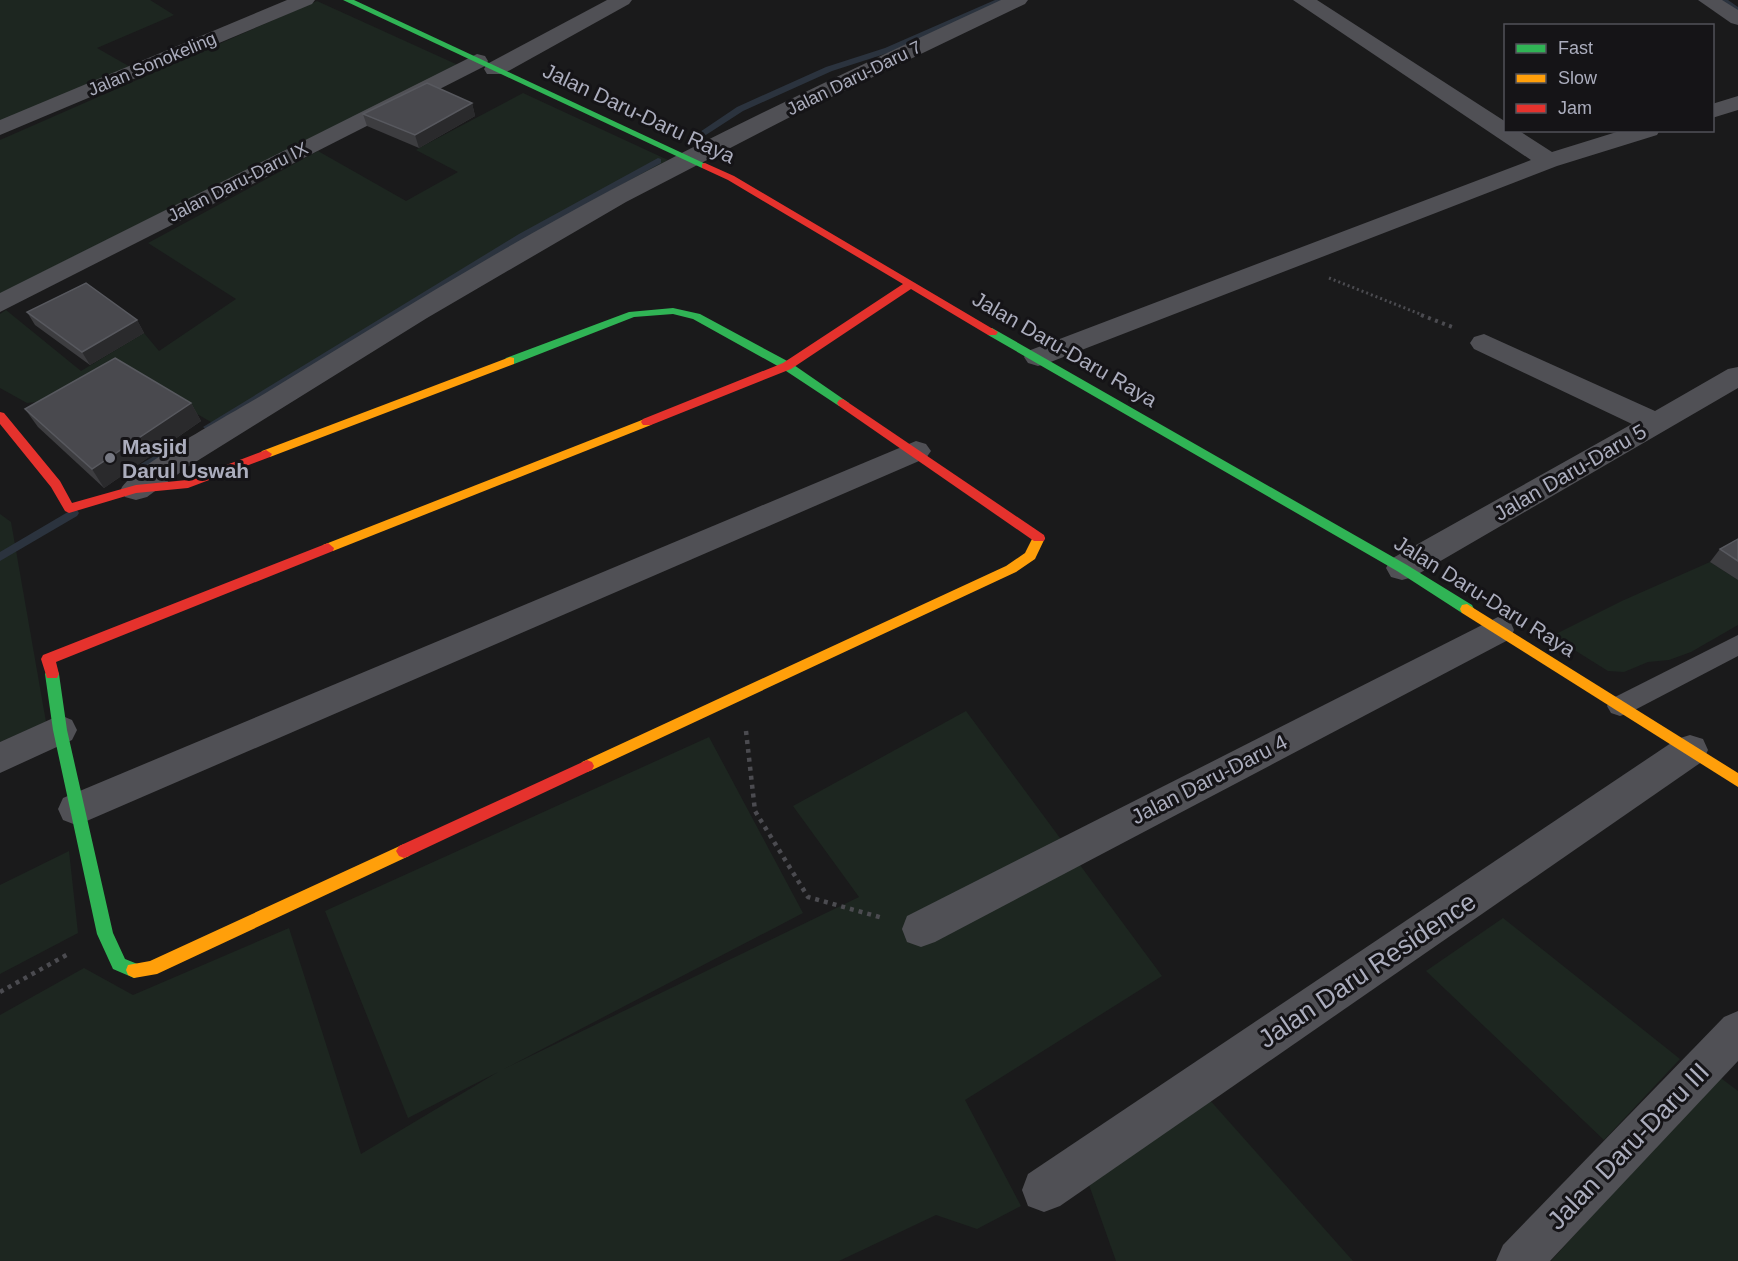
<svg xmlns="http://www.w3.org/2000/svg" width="1738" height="1261" font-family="Helvetica,sans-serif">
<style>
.green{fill:#1d2620}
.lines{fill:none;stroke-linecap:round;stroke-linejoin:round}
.stream{fill:#2b333e;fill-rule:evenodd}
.path-far2{stroke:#4b4b50;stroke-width:3;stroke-dasharray:2 3;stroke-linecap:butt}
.path-far1{stroke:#4b4b50;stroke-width:4;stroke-dasharray:3 4.5;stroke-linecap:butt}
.path{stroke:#4b4b50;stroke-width:4.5;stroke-dasharray:4 5;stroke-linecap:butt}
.lane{fill:#505055;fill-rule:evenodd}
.street{fill:#505055;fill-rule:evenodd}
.fast{fill:#30b455;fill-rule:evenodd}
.slow{fill:#ff9f0a;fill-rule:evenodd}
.jam{fill:#e5322d;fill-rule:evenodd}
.wall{fill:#3d3d40}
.shaded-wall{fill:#2a2a2c}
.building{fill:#49494e;stroke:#58595f;stroke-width:1.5}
.poi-dot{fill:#787a84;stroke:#151417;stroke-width:2}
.labels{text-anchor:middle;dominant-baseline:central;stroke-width:6;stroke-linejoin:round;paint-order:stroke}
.far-street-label{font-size:18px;fill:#abadbd;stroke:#151417}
.street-label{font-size:21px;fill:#abadbd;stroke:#151417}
.poi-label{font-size:21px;font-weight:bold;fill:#abadbd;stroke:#151417;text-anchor:start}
.near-street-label{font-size:26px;fill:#abadbd;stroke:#151417}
</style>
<rect width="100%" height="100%" fill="#1a1a1b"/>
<!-- green -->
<g class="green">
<polygon points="0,0 150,0 174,15 97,48 132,68 0,124"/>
<polygon points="317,1 458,65 0,300 0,140"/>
<polygon points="523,93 668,160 216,425 127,373 128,368 112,360 38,402 27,403 0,388 0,314 6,310 81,371 144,333 159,351 236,299 148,243 318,151 406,201 458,172 416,150 419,148"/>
<polygon points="0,514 11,522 46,722 0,742"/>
<polygon points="1710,562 1738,580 1738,625 1691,652 1669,660 1648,662 1624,672 1608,671 1552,636 1624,600"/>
<polygon points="966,711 1162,976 965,1100 1021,1206 977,1229 936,1215 839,1261 0,1261 0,1015 84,968 133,995 289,928 361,1154 498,1072 408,1118 325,911 709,737 803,913 504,1069 859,897 793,806"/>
<polygon points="69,851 78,933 0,974 0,885"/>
<polygon points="1503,918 1680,1059 1604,1140 1426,971"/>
<polygon points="1718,1076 1738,1091 1738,1261 1551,1261"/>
<polygon points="1208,1098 1353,1261 1116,1261 1088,1182"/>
</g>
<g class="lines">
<!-- stream -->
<g class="stream">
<polygon points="995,0 1005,0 891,52 832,71 743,111 695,142 688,140 737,107 826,67 885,48"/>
<polygon points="1719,0 1728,0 1738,7 1738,13"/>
<polygon points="658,158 661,159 661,163 525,238 212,430 208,431 203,427 519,234"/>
<polygon points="168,448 173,452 172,455 135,478 127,478 126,475 127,472"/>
<polygon points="73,509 77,510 79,513 77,516 0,561 0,552"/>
</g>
<!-- path-far2 -->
<polyline class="path-far2" points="1329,278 1425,316"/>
<!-- path-far1 -->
<polyline class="path-far1" points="1421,315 1455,328"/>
<!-- path -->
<g class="path">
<polyline points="746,731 755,811 808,897 883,918"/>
<polyline points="0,992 70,953"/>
</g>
<!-- lane -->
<polygon class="lane" points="1738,635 1738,656 1629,713 1620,716 1611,713 1607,706 1611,699"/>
<!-- street -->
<g class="street">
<polygon points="287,0 315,0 312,4 0,135 0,120"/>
<polygon points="607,0 632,0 629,4 503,74 487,74 484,69 487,64"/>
<path d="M1001 0H1028L1025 4 796 114 626 202 427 318 189 466 147 497 136 500 125 497 121 489C135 465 235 412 264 394 378 324 491 254 609 191 737 123 869 61 1001 0Z"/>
<polygon points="1293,0 1317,0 1506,122 1506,130 1518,130 1552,152 1623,130 1660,130 1657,135 1557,166 1048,363 1038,366 1028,363 1024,357 1028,351 1531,160"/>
<polygon points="1698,0 1722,0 1738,10 1738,25 1731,23"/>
<polygon points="477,54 485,56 488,61 485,66 0,312 0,293"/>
<polygon points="1738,96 1738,110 1712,118 1712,104"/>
<polygon points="1484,334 1655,411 1728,369 1738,367 1738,388 1413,577 1402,580 1391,577 1386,568 1391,559 1632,424 1474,349 1470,343 1474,337"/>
<polygon points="916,441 926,444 931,451 926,458 89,820 76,825 63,820 58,809 63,798"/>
<polygon points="1498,617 1510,621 1514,630 1510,639 935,942 921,947 907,942 902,929 907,916"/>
<polygon points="60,715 72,720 77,730 72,740 0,773 0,742"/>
<polygon points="1690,735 1703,739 1708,750 1703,761 1060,1206 1044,1212 1028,1206 1022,1190 1028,1174 1677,739"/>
<polygon points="1738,1011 1738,1061 1550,1261 1496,1261 1503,1245 1724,1017"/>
</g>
<!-- fast -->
<g class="fast">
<polygon points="343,0 354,0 710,166 702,168"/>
<polygon points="673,308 700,314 791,363 849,403 847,406 839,406 783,369 693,319 673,314 634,317 514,364 506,364 504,361 506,358 629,312"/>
<polygon points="992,328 1407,565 1472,605 1474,609 1472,613 1462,613 1397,571 988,335 988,329"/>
<polygon points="52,668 57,670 59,674 67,730 113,933 125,959 140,965 142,970 140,975 134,978 113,969 97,934 53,730 45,674 47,670"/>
</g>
<!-- slow -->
<g class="slow">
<polygon points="510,357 514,358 514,364 270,457 262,457 260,454 262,451"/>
<polygon points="647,418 653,422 651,425 333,551 323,551 322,548 323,545"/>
<polygon points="1039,533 1045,538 1035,559 1016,572 592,770 587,772 582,770 580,766 582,762 1006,566 1025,553 1034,535"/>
<polygon points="1467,604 1738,773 1738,787 1462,613 1460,609 1462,605"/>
<polygon points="404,844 409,846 412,851 409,856 157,974 134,978 128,975 126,970 128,965 150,961"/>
</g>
<!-- jam -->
<g class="jam">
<polygon points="705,163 734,176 998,332 996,335 988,335 911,289 791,369 651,425 643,425 641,422 643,419 783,363 903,284 728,180 702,168 702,164"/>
<polygon points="843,399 1044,535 1045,538 1044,541 1034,541 839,406 837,403 839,400"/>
<polygon points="0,412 4,413 60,481 72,503 136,485 187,480 266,450 272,454 270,457 188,488 136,493 69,513 65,511 51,487 0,424"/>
<polygon points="328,543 334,548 333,551 56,662 59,674 57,678 47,678 41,659 43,655"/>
<polygon points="587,760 592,762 594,766 592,770 409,856 404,858 399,856 396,851 399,846"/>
</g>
</g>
<!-- wall -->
<g class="wall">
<polygon points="472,103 475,116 419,148 367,126 363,114"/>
<polygon points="27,312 137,320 144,333 90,365 35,325"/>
<polygon points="191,403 201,421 104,488 38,427 25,409"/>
<polygon points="1738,539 1738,580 1710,562 1720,549"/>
</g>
<!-- shaded-wall -->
<g class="shaded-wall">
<polygon points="472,103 475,116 419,148 415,135"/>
<polygon points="137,320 144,333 90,365 82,352"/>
<polygon points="191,403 201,421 104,488 92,469"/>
</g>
<!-- building -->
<g class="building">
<polygon points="427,83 472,103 415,135 363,114"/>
<polygon points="86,283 137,320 82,352 27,312"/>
<polygon points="115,358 191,403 92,469 25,409"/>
<polygon points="1738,539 1738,561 1720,549"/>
</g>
<!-- markers -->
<circle class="poi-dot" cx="110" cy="458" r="6"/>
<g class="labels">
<!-- far-street labels -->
<g class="far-street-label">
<text transform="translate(152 64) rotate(-23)">Jalan Sonokeling</text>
<text transform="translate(854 78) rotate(-26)">Jalan Daru-Daru 7</text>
<text transform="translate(238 182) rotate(-27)">Jalan Daru-Daru IX</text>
</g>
<!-- street labels -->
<g class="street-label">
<text transform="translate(639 113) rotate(25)">Jalan Daru-Daru Raya</text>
<text transform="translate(1065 349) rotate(30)">Jalan Daru-Daru Raya</text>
<text transform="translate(1570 472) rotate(-30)">Jalan Daru-Daru 5</text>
<text transform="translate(1485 596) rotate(32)">Jalan Daru-Daru Raya</text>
<text transform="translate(1209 779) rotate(-27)">Jalan Daru-Daru 4</text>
</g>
<!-- poi labels -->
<g class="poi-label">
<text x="122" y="446">Masjid<tspan x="122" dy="24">Darul Uswah</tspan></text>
</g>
<!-- near-street labels -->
<g class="near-street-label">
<text transform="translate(1367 970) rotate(-34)">Jalan Daru Residence</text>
<text transform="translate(1628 1146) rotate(-46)">Jalan Daru-Daru III</text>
</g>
</g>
<!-- legend -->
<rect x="1504" y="24" width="210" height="108" fill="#151417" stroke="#515159" stroke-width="1.5"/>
<rect x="1516" y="44" width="30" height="9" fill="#30b455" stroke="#515159" stroke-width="1.5"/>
<text x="1558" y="54" font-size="18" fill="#abadbd">Fast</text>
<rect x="1516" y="74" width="30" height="9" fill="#ff9f0a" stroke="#515159" stroke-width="1.5"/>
<text x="1558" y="84" font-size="18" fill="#abadbd">Slow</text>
<rect x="1516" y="104" width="30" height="9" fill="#e5322d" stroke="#515159" stroke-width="1.5"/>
<text x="1558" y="114" font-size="18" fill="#abadbd">Jam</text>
</svg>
